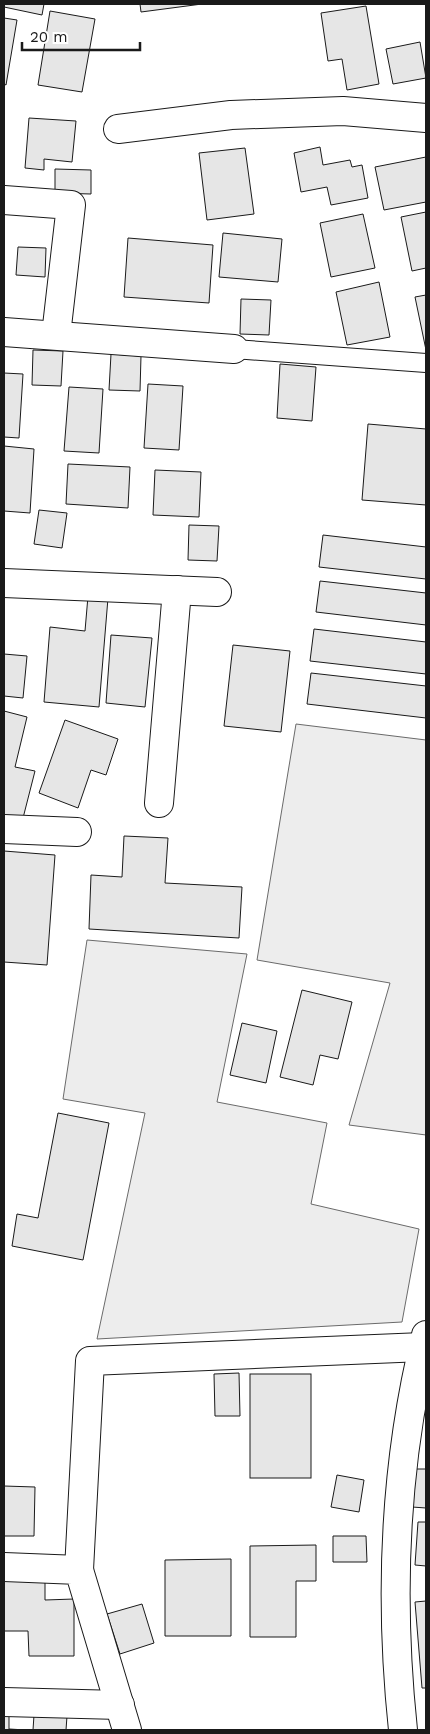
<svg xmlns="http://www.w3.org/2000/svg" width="430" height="1734" font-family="'Work Sans',sans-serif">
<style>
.built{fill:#ededed;stroke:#6a6a6a}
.building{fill:#e6e6e6;stroke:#1a1a1a}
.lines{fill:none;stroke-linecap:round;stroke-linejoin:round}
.lane-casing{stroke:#1a1a1a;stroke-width:20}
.street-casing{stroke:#1a1a1a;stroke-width:30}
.lane{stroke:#fff;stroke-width:18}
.street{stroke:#fff;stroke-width:28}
</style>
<rect width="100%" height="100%" fill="#fff"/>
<!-- built -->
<g class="built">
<polygon points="296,724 426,740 426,1135 349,1125 390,983 257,960"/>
<polygon points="87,940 247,954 217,1102 327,1123 311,1204 419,1229 402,1322 97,1339 145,1113 63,1099"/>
</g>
<!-- building -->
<g class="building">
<polygon points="4,4 44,4 42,15 4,7"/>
<polygon points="140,4 202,4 141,12"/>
<polygon points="366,6 379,84 347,90 342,59 328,61 321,13"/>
<polygon points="50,11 95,19 82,92 38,85"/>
<polygon points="4,18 17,20 6,85 4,84"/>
<polygon points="420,42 426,78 393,84 386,49"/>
<polygon points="29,118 76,121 72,162 44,159 44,170 25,168"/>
<polygon points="320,147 323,165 350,160 352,167 362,165 368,198 331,205 327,187 301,192 294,153"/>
<polygon points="245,148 254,214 207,220 199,153"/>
<polygon points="426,157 426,202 384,210 375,167"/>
<polygon points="55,169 91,170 91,194 55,193"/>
<polygon points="426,212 426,268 412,271 401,217"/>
<polygon points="363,214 375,268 331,277 320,223"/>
<polygon points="223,233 282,239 278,282 219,277"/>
<polygon points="128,238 213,245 209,303 124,297"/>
<polygon points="18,247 46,248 45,277 16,275"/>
<polygon points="379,282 390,337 347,345 336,292"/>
<polygon points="426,295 426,350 415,297"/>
<polygon points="241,299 271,300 269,335 240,334"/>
<polygon points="33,350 63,351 61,386 32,385"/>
<polygon points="111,354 141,356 140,391 109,390"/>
<polygon points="280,364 316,367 312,421 277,418"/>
<polygon points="4,373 23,374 19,438 4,437"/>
<polygon points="148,384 183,386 179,450 144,448"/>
<polygon points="69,387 103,389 99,453 64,451"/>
<polygon points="368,424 426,429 426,505 362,500"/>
<polygon points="4,446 34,449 30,513 4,511"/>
<polygon points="68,464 130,467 128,508 66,504"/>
<polygon points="155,470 201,472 199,517 153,515"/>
<polygon points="39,510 67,513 62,548 34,544"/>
<polygon points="189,525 219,526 217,561 188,560"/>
<polygon points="323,535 426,547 426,579 319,567"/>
<polygon points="320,581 426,593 426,625 316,612"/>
<polygon points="88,596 108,598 99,707 44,702 50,627 85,631"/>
<polygon points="314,629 426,642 426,674 310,661"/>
<polygon points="111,635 152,638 145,707 106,703"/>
<polygon points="233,645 290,651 281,732 224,726"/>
<polygon points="4,654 27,656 23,698 4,696"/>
<polygon points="311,673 426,686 426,718 307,704"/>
<polygon points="4,711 27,717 15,767 35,771 22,822 4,817"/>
<polygon points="65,720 118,739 106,775 91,770 78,808 39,793"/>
<polygon points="124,836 168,838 165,883 242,887 239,938 89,929 91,875 122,877"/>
<polygon points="4,851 55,855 47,965 4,962"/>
<polygon points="302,990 352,1002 338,1059 320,1055 313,1085 280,1077"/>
<polygon points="242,1023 277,1031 266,1083 230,1075"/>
<polygon points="58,1113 109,1123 83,1260 12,1246 17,1214 38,1218"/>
<polygon points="239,1373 240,1416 215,1416 214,1374"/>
<rect x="250" y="1374" width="61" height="104"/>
<polygon points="414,1469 426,1469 426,1508 412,1507"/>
<polygon points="337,1475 364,1480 359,1512 331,1507"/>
<polygon points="4,1486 35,1487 34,1536 4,1536"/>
<polygon points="418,1522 426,1522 426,1566 415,1565"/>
<polygon points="333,1536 366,1536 367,1562 333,1562"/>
<polygon points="316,1545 316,1581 296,1581 296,1637 250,1637 250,1546"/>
<polygon points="231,1559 231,1636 165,1636 165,1560"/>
<polygon points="4,1579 45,1579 45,1600 74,1599 74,1656 29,1656 28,1631 4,1631"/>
<polygon points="426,1601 426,1688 422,1688 415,1602"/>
<polygon points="142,1604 154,1643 120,1654 107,1614"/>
<polygon points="4,1710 9,1710 9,1729 26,1730 4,1730"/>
<polygon points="34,1715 67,1716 66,1730 33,1730"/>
</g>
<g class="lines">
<!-- lane casing -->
<g class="lane-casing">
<polyline id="lane" points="234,349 426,363"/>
</g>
<!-- street casing -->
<g class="street-casing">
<g id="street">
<polyline points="118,129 231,115 343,111 426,118"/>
<polyline points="4,200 71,205 56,335"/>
<polyline points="4,332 234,349"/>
<polyline points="4,583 217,592"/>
<polyline points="159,803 177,590"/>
<polyline points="4,829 77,832"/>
<polyline points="4,1567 79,1570 127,1730"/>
<polyline points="79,1570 90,1361 423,1347"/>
<polyline points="4,1702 120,1705"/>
<path d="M403 1730C389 1598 394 1465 426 1335"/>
</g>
</g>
<!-- lane -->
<use href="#lane" class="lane"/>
<!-- street -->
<use href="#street" class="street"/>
</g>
<!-- border -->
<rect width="430" height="1734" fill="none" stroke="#1a1a1a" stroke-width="10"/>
<!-- scale -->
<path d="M22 42v8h118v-8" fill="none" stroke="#1a1a1a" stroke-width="2.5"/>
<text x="30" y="42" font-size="15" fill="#1a1a1a" stroke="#ffffff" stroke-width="4" paint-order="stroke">20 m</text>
</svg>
